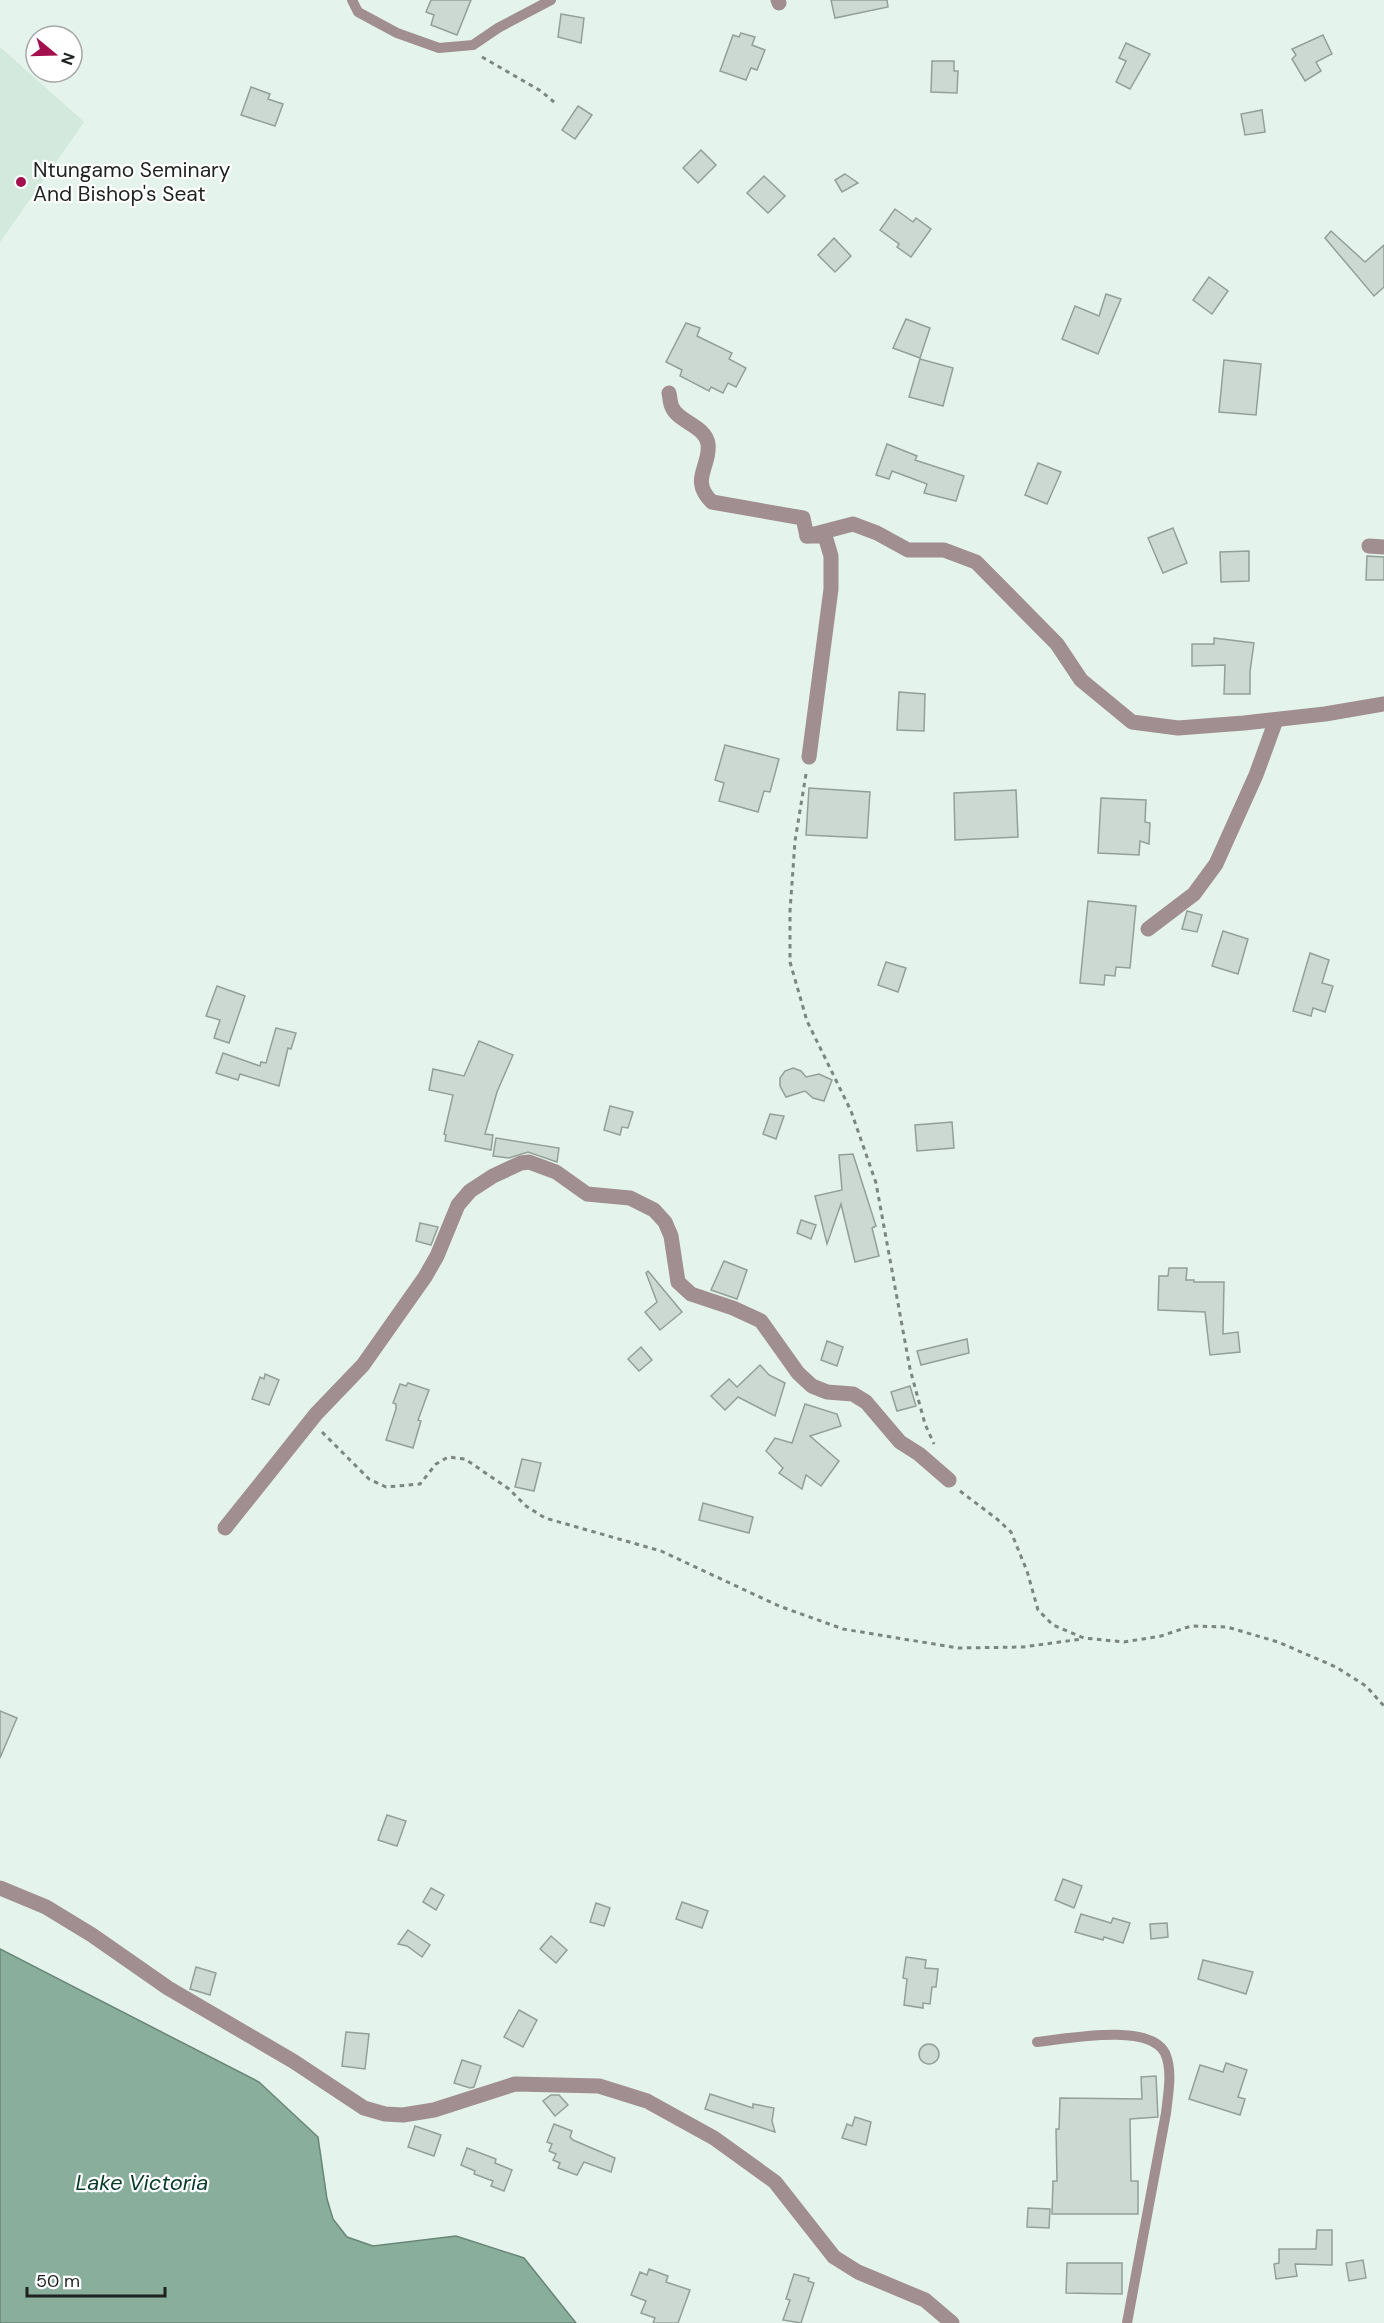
<svg xmlns="http://www.w3.org/2000/svg" width="1384" height="2323" font-family="'DM Sans',sans-serif">
<style>
.built{fill:#d3e9dd}
.water{fill:#89af9c;stroke:#698577;stroke-width:1.5}
.building{fill:#cbd9d2;stroke:#93a099;stroke-width:1.5}
.lines{fill:none;stroke-linecap:round;stroke-linejoin:round}
.path{stroke:#7c8681;stroke-width:3;stroke-dasharray:4.5 4.5;stroke-linecap:butt}
.service{stroke:#a08e91;stroke-width:10}
.minor{stroke:#a08e91;stroke-width:15}
.poi-dot{fill:#a4104d;stroke:#fff;stroke-width:2}
.labels{text-anchor:middle;dominant-baseline:central;stroke-width:4.5;stroke-linejoin:round;paint-order:stroke}
.poi-label{font-size:21px;fill:#1e2321;stroke:#fff;text-anchor:start}
.water-label{font-size:22px;font-style:italic;fill:#063b28;stroke:#fff}
</style>
<rect width="100%" height="100%" fill="#e4f3eb"/>
<!-- built -->
<polygon class="built" points="0,47 84,122 0,242"/>
<!-- water -->
<polygon class="water" points="0,1949 259,2082 318,2137 327,2199 333,2219 347,2237 373,2246 456,2236 524,2258 576,2323 0,2323"/>
<!-- building -->
<g class="building">
<polygon points="431,0 471,0 457,35 431,25 434,15 426,12"/>
<polygon points="831,0 887,0 888,7 835,18"/>
<polygon points="561,14 584,18 581,43 558,37"/>
<polygon points="741,33 755,37 752,45 765,50 757,70 751,68 746,80 720,71 733,35 739,37"/>
<polygon points="1323,35 1332,54 1316,62 1321,71 1305,81 1292,59 1296,55 1292,49"/>
<polygon points="1126,43 1150,54 1130,89 1116,82 1126,61 1119,58"/>
<polygon points="932,61 954,61 954,71 958,71 957,93 931,92"/>
<polygon points="251,87 270,94 268,99 283,104 275,126 241,115"/>
<polygon points="578,106 592,115 575,139 562,130"/>
<polygon points="1262,110 1265,132 1245,135 1241,114"/>
<polygon points="701,150 716,165 698,183 683,168"/>
<polygon points="845,174 858,183 842,192 835,180"/>
<polygon points="764,176 785,196 768,213 747,193"/>
<polygon points="895,209 913,222 916,218 931,229 911,257 897,247 899,244 880,230"/>
<polygon points="1331,231 1365,262 1384,245 1384,287 1374,296 1325,238"/>
<polygon points="834,238 851,256 835,272 818,255"/>
<polygon points="1209,277 1228,291 1212,314 1193,300"/>
<polygon points="1106,294 1121,299 1098,354 1062,339 1075,306 1099,316"/>
<polygon points="906,319 930,328 920,358 893,348"/>
<polygon points="686,323 700,328 697,336 732,353 729,359 746,368 736,387 728,383 723,393 711,387 709,391 680,376 682,370 666,362"/>
<polygon points="920,359 953,368 943,406 909,397"/>
<polygon points="1224,360 1261,364 1256,415 1219,412"/>
<polygon points="887,444 917,456 915,460 964,476 956,501 924,493 927,484 892,471 889,479 876,475"/>
<polygon points="1038,463 1061,472 1047,504 1025,495"/>
<polygon points="1173,528 1187,563 1163,573 1148,538"/>
<polygon points="1249,551 1249,581 1221,582 1220,552"/>
<polygon points="1367,556 1384,557 1384,580 1366,580"/>
<polygon points="1214,638 1254,643 1250,672 1250,694 1224,694 1225,665 1192,666 1192,644 1214,644"/>
<polygon points="899,692 925,694 924,731 897,730"/>
<polygon points="725,745 779,759 770,792 764,791 758,812 719,801 724,783 715,780"/>
<polygon points="809,788 870,792 867,838 806,835"/>
<polygon points="1016,790 1018,837 955,840 954,793"/>
<polygon points="1101,798 1146,800 1145,822 1150,823 1149,844 1140,841 1139,855 1098,853"/>
<polygon points="1088,901 1136,906 1130,968 1116,967 1115,976 1105,975 1104,985 1080,983"/>
<polygon points="1187,911 1202,915 1197,932 1182,929"/>
<polygon points="1223,931 1248,939 1238,974 1212,966"/>
<polygon points="1310,953 1329,960 1322,983 1333,986 1325,1012 1313,1008 1311,1016 1293,1011"/>
<polygon points="886,962 906,968 898,992 878,985"/>
<polygon points="217,986 245,996 229,1043 214,1038 220,1020 206,1016"/>
<polygon points="276,1028 296,1033 291,1049 288,1048 279,1086 240,1074 238,1080 216,1073 223,1053 260,1066 261,1062 266,1063"/>
<polygon points="479,1041 513,1055 497,1092 485,1134 493,1135 491,1150 445,1141 446,1135 444,1134 453,1095 429,1090 433,1069 464,1076"/>
<polygon points="793,1068 801,1071 806,1077 819,1074 832,1080 824,1101 813,1098 805,1091 786,1097 780,1086 780,1078 785,1071"/>
<polygon points="610,1106 633,1112 628,1128 622,1127 620,1135 604,1130"/>
<polygon points="770,1114 784,1116 776,1139 763,1134"/>
<polygon points="952,1122 954,1148 917,1151 915,1125"/>
<polygon points="496,1138 559,1148 557,1162 528,1152 509,1158 493,1156"/>
<polygon points="853,1154 876,1226 872,1228 879,1256 855,1262 841,1204 827,1244 815,1196 842,1190 839,1155"/>
<polygon points="801,1220 816,1225 811,1239 797,1233"/>
<polygon points="420,1223 438,1227 431,1245 416,1241"/>
<polygon points="724,1261 747,1270 737,1299 711,1290"/>
<polygon points="1169,1268 1187,1268 1186,1280 1194,1280 1194,1282 1224,1282 1223,1334 1238,1332 1240,1352 1210,1355 1205,1312 1158,1310 1159,1276 1168,1276"/>
<polygon points="648,1271 682,1312 660,1330 645,1312 657,1302 646,1273"/>
<polygon points="967,1339 969,1353 921,1365 917,1351"/>
<polygon points="827,1341 843,1347 837,1366 821,1360"/>
<polygon points="641,1347 652,1360 639,1371 628,1359"/>
<polygon points="760,1365 769,1375 785,1383 775,1416 738,1397 725,1410 711,1396 729,1379 737,1387"/>
<polygon points="265,1374 279,1380 269,1405 252,1399 260,1377 264,1379"/>
<polygon points="408,1383 429,1390 418,1420 421,1421 413,1448 386,1440 396,1409 396,1404 393,1403 400,1384 406,1386"/>
<polygon points="910,1386 916,1406 897,1411 891,1392"/>
<polygon points="805,1404 837,1414 841,1426 810,1436 839,1461 821,1486 806,1475 802,1489 779,1473 783,1468 766,1451 775,1438 792,1443"/>
<polygon points="522,1459 541,1463 534,1491 515,1487"/>
<polygon points="703,1503 753,1517 749,1533 699,1520"/>
<polygon points="0,1711 17,1718 0,1758"/>
<polygon points="387,1815 406,1821 397,1846 378,1840"/>
<polygon points="1063,1879 1082,1886 1074,1908 1055,1900"/>
<polygon points="431,1888 444,1895 436,1910 423,1902"/>
<polygon points="682,1902 708,1911 702,1928 676,1919"/>
<polygon points="596,1903 610,1908 604,1926 590,1922"/>
<polygon points="1081,1914 1111,1923 1113,1918 1130,1923 1123,1943 1104,1937 1103,1940 1075,1932"/>
<polygon points="1167,1923 1168,1937 1151,1939 1150,1924"/>
<polygon points="408,1930 430,1945 422,1957 407,1946 398,1944"/>
<polygon points="551,1936 567,1950 556,1963 540,1949"/>
<polygon points="906,1957 926,1960 925,1968 938,1969 936,1987 932,1987 930,2004 923,2003 923,2008 904,2005 907,1979 903,1978"/>
<polygon points="1203,1960 1253,1972 1246,1994 1198,1979"/>
<polygon points="196,1967 216,1973 210,1995 190,1989"/>
<polygon points="519,2010 537,2020 523,2047 504,2037"/>
<polygon points="346,2032 369,2034 365,2069 342,2066"/>
<circle cx="929" cy="2054" r="10"/>
<polygon points="462,2060 481,2066 474,2087 470,2088 454,2083"/>
<polygon points="1226,2063 1247,2070 1238,2097 1245,2099 1240,2115 1189,2099 1200,2065 1223,2072"/>
<polygon points="1156,2076 1158,2117 1130,2119 1131,2181 1138,2181 1138,2214 1052,2214 1053,2181 1057,2181 1056,2129 1059,2129 1060,2098 1142,2099 1141,2077"/>
<polygon points="710,2094 753,2108 753,2104 774,2108 772,2121 775,2132 705,2109"/>
<polygon points="551,2095 559,2095 568,2105 555,2116 543,2101"/>
<polygon points="855,2117 871,2122 866,2145 842,2138 847,2124 852,2126"/>
<polygon points="554,2124 572,2131 570,2137 573,2140 615,2158 611,2172 584,2162 577,2175 558,2168 560,2163 553,2160 556,2154 549,2151 552,2144 547,2142"/>
<polygon points="415,2126 441,2135 434,2156 408,2147"/>
<polygon points="467,2148 496,2159 495,2163 512,2170 504,2191 491,2186 493,2181 474,2174 475,2171 461,2165"/>
<polygon points="1028,2208 1050,2209 1049,2228 1027,2227"/>
<polygon points="1317,2230 1332,2230 1332,2265 1295,2264 1297,2276 1276,2279 1274,2264 1279,2263 1279,2249 1316,2249"/>
<polygon points="1363,2260 1366,2278 1349,2281 1346,2263"/>
<polygon points="1067,2263 1122,2263 1122,2294 1066,2293"/>
<polygon points="649,2269 668,2276 666,2282 690,2290 678,2323 653,2323 655,2318 641,2313 646,2301 631,2295 640,2272 647,2275"/>
<polygon points="794,2274 809,2278 808,2281 814,2283 801,2323 783,2320 790,2300 786,2299"/>
</g>
<g class="lines">
<!-- path -->
<g class="path">
<polyline points="482,57 541,91 554,102"/>
<polyline points="806,774 795,841 790,911 790,962 807,1021 851,1111 876,1183 910,1369 925,1424 934,1444"/>
<polyline points="322,1432 369,1479 386,1487 420,1484 436,1464 448,1457 465,1459 509,1489 526,1506 545,1518 661,1551 779,1606 843,1629 958,1648 1023,1647 1082,1639"/>
<polyline points="960,1491 997,1519 1011,1532 1027,1571 1038,1610 1053,1625 1084,1638 1124,1642 1161,1636 1191,1626 1227,1627 1278,1642 1336,1667 1366,1686 1384,1706"/>
</g>
<!-- service -->
<g class="service">
<polyline points="352,0 358,12 397,33 439,48 473,45 498,28 551,0"/>
<path d="M1037 2042C1066 2039 1149 2022 1165 2053 1173 2071 1168 2094 1166 2113L1127 2323"/>
</g>
<!-- minor -->
<g class="minor">
<polyline points="778,0 779,3"/>
<path d="M669 393C670 397 670 403 672 407 678 422 706 426 708 444 711 466 689 480 712 502L803 518 807 536H825L831 556V589L809 757"/>
<polyline points="807,536 853,524 877,533 908,550 944,550 976,562 1057,644 1081,680 1132,722 1178,728 1244,723 1325,714 1384,704"/>
<polyline points="1369,546 1384,547"/>
<polyline points="1148,929 1194,894 1216,864 1256,775 1276,720"/>
<polyline points="225,1528 316,1414 363,1365 425,1277 437,1256 458,1205 470,1191 493,1176 521,1163 529,1162 556,1172 587,1194 630,1198 654,1210 665,1222 671,1236 678,1282 691,1294 733,1308 761,1321 798,1373 812,1386 827,1392 853,1394 866,1402 900,1442 919,1454 949,1480"/>
<polyline points="0,1888 46,1907 92,1935 168,1988 293,2061 364,2108 385,2114 403,2115 434,2110 515,2084 599,2086 647,2101 714,2138 775,2182 834,2257 858,2272 925,2300 952,2323"/>
</g>
</g>
<!-- markers -->
<circle class="poi-dot" cx="21" cy="182" r="6"/>
<g class="labels">
<!-- poi labels -->
<g class="poi-label">
<text x="33" y="170">Ntungamo Seminary<tspan x="33" dy="24">And Bishop's Seat</tspan></text>
</g>
<!-- water labels -->
<g class="water-label">
<text x="142" y="2182">Lake Victoria</text>
</g>
</g>
<!-- north arrow -->
<g transform="translate(54 54) rotate(109)"><circle r="28" fill="#ffffff" stroke="#a5a7a6" stroke-width="1.5"/>
<path d="M0-4.5L10 22L0 15L-10 22Z" fill="#a4104d"/>
<text y="-9" font-size="16" font-weight="bold" text-anchor="middle" fill="#1e2321">N</text>
</g>
<!-- scale -->
<path d="M27 2287v9h138v-9" fill="none" stroke="#1e2321" stroke-width="3"/>
<text x="36" y="2287" font-size="18" fill="#1e2321" stroke="#ffffff" stroke-width="4.5" paint-order="stroke">50 m</text>
</svg>
